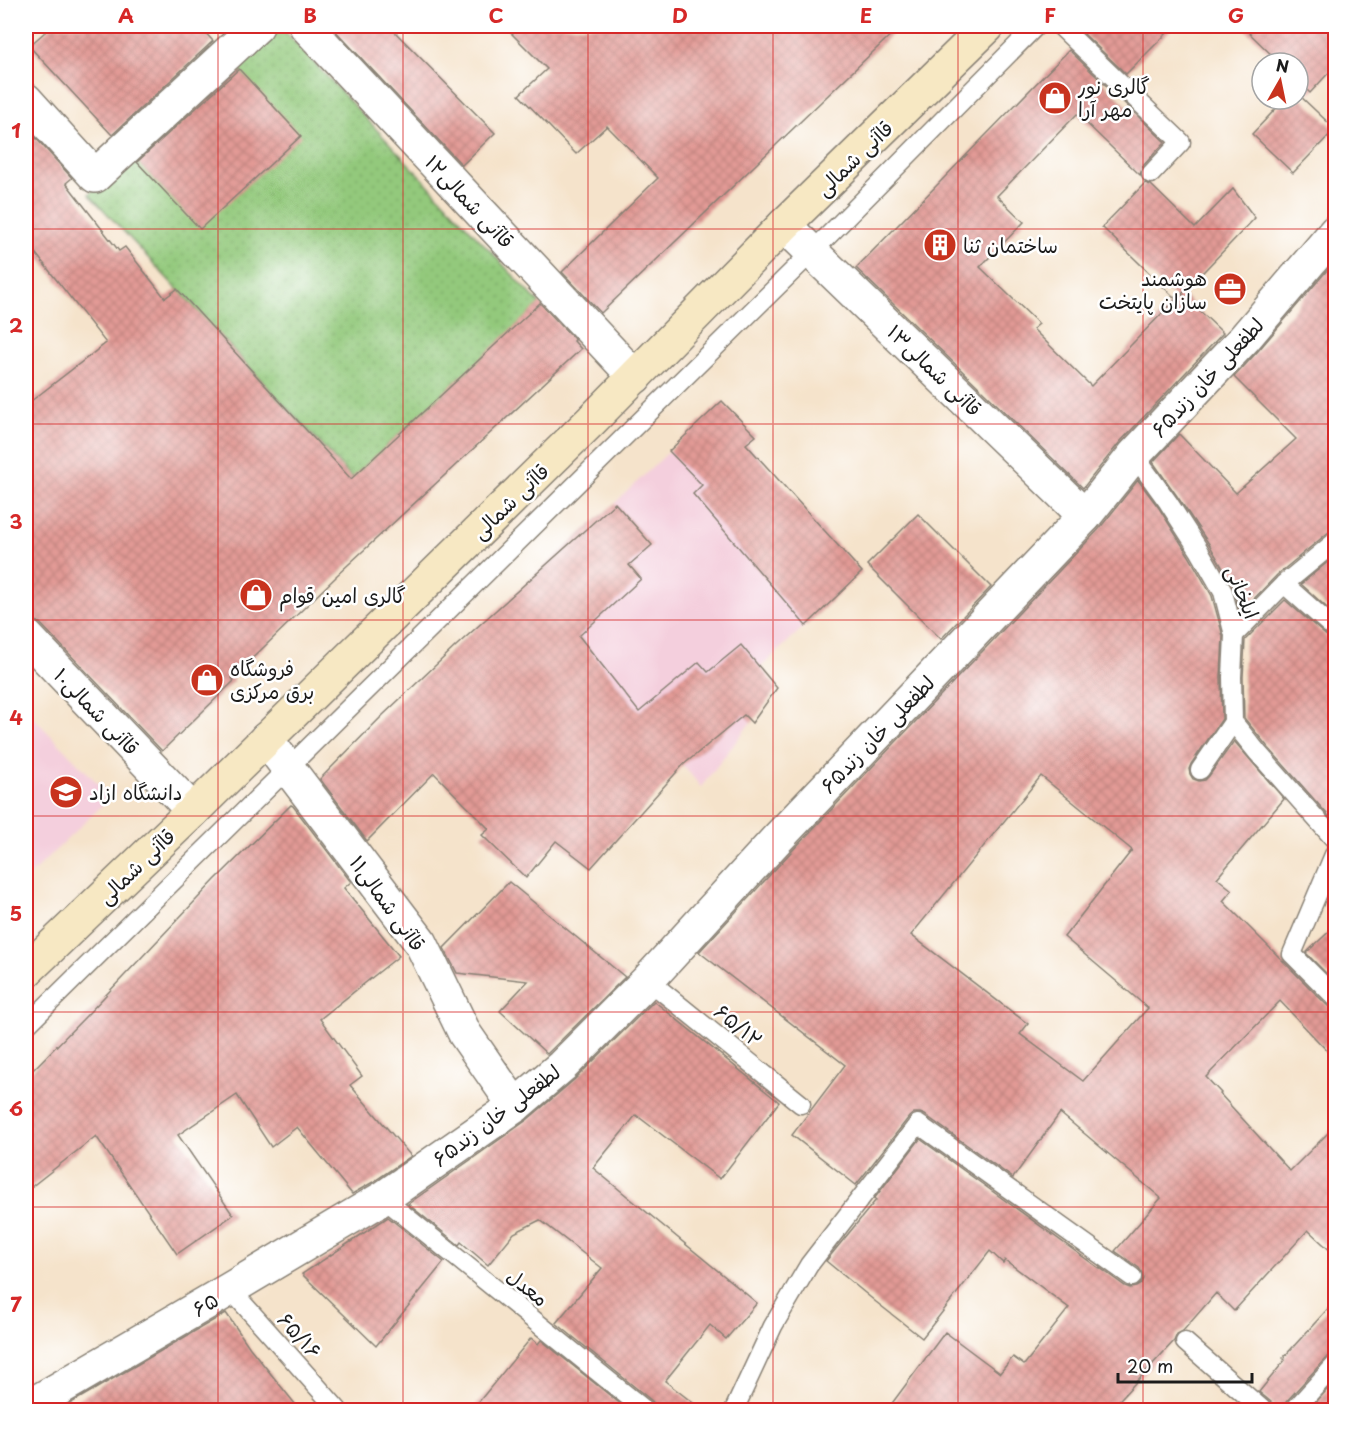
<svg xmlns="http://www.w3.org/2000/svg" width="1361" height="1436" font-family="'Playpen Sans','Playpen Sans Arabic',sans-serif">
<style>
.built{fill:#f4cfdd}
.garden{fill:url(#garden-dots);stroke:#58724c;stroke-width:1.5}
.building{fill:url(#building-cross-hatch);fill-rule:evenodd}
.lines{fill:none;stroke-linecap:round;stroke-linejoin:round}
.service-casing{stroke:#888074;stroke-width:21}
.minor-casing{stroke:#888074;stroke-width:36}
.secondary-casing{stroke:#888074;stroke-width:36}
.service{stroke:#fff;stroke-width:18}
.minor{stroke:#fff;stroke-width:33}
.secondary{stroke:#f7e8c3;stroke-width:33}
.grid{fill:none;stroke:#d62828;stroke-width:1.5;stroke-opacity:0.55}
.labels{text-anchor:middle;dominant-baseline:central;stroke-width:5;stroke-linejoin:round;paint-order:stroke}
.poi-label{font-size:20px;fill:#1c1c1c;stroke:#fff;text-anchor:start}
.street-label{font-size:20px;fill:#1c1c1c;stroke:#fff}
.neatline{fill:none;stroke:#d62828;stroke-width:2}
.grid-label{font-size:20px;text-anchor:middle;font-weight:bold;fill:#d62828}
</style>
<defs>
<pattern id="garden-dots" width="8" height="8" patternUnits="userSpaceOnUse" patternTransform="scale(1.5)"><rect width="8" height="8" fill="#93c97b"/><path d="M2 2h.1M6 6h.1" fill="none" stroke="#7eac6a" stroke-width="1.8" stroke-linecap="round"/></pattern>
<pattern id="building-cross-hatch" width="8" height="8" patternUnits="userSpaceOnUse" patternTransform="scale(1.5)"><rect width="8" height="8" fill="#e29a95"/><path d="M0 0l8 8M0 8l8-8" fill="none" stroke="#c18480"/></pattern>
</defs>
<rect width="100%" height="100%" fill="#fff"/>
<filter id="ink" filterUnits="userSpaceOnUse"><feTurbulence type="fractalNoise" baseFrequency=".0167" numOctaves="2"/><feDisplacementMap in="SourceGraphic" scale="12" xChannelSelector="R" yChannelSelector="G"/><feConvolveMatrix kernelMatrix="1 2 1 2 8 2 1 2 1" color-interpolation-filters="sRGB"/></filter>
<filter id="wash" filterUnits="userSpaceOnUse"><feTurbulence type="fractalNoise" baseFrequency=".008" numOctaves="4" result="noise"/><feDisplacementMap in="SourceGraphic" scale="24" xChannelSelector="R" yChannelSelector="G"/><feGaussianBlur stdDeviation="1.35" result="paint"/><feColorMatrix in="noise" values="0 0 0 0 0 0 0 0 0 0 0 0 0 0 0 0 0 1.4 0 .05"/><feComposite in="paint" operator="in"/></filter>
<g filter="url(#wash)">
<rect width="100%" height="100%" fill="#f5e3cb"/>
<!-- built -->
<g class="built">
<polygon points="722,401 756,436 747,444 862,572 761,667 777,688 701,787 639,712 532,577 615,503"/>
<polygon points="26,710 109,795 119,789 26,879"/>
</g>
<!-- garden -->
<polygon class="garden" points="268,32 286,33 540,304 352,478 89,194"/>
<g id="blocks">
<!-- building -->
<g class="building">
<polygon points="52,26 199,26 213,41 112,135 29,46"/>
<polygon points="331,26 389,26 495,133 462,165"/>
<polygon points="504,26 900,26 601,313 562,272 658,178 607,126 576,154 519,95 547,69"/>
<polygon points="1093,26 1174,26 1126,74 1084,34"/>
<polygon points="1242,26 1335,26 1335,66 1310,93 1298,81 1298,63 1280,63"/>
<polygon points="1069,50 1165,142 1143,166 1140,175 1077,114 997,196 1024,222 980,267 1039,324 1033,329 1091,386 1176,299 1102,227 1145,183 1151,185 1195,228 1233,189 1255,218 1182,294 1223,333 1120,442 1083,488 856,268"/>
<polygon points="239,69 301,136 200,229 137,162"/>
<polygon points="1298,94 1335,129 1293,173 1252,134 1285,99 1298,99"/>
<polygon points="26,127 72,178 66,183 119,251 125,247 165,298 177,289 351,479 540,303 575,340 574,341 581,349 336,576 336,577 232,678 234,681 162,751 40,623 30,618 26,613 26,405 106,343 26,241"/>
<polygon points="1335,261 1335,530 1329,532 1277,575 1240,613 1233,586 1209,544 1177,496 1153,462 1179,434 1236,493 1296,439 1234,377 1258,351"/>
<polygon points="722,401 756,436 746,444 862,572 806,626 693,494 702,485 669,451"/>
<path d="M1138 480 1159 508 1189 556 1212 596 1223 636 1221 677 1222 719 1191 764 1189 769 1190 774 1193 779 1199 781 1205 780 1209 776 1234 741 1284 799 1217 878 1232 890 1223 901 1328 1006 1335 1009V1059L1280 1001 1206 1077 1221 1093 1220 1094 1290 1171 1335 1126V1255L1308 1230 1234 1311 1216 1293 1183 1331 1177 1334 1174 1341 1110 1410H887L945 1332 1000 1373 1013 1357 1024 1365 1069 1308 1005 1260 1003 1263 990 1251 922 1338 876 1302 826 1261 876 1200 874 1199 920 1139 1100 1269V1268L1125 1286 1130 1288 1136 1287 1141 1284 1143 1279 1142 1273 1139 1268 1115 1251 1161 1198 1060 1113 1013 1178 925 1115 920 1113H914L909 1117 856 1185 792 1135 845 1065 699 952 791 852 1099 529ZM1041 776 1132 850 1064 937 1148 1008 1083 1081 1020 1034 1028 1024 911 935Z"/>
<polygon points="615,503 652,545 629,565 641,579 579,636 639,712 699,662 708,672 741,645 777,688 752,723 744,715 683,765 591,868 556,841 526,878 482,835 489,829 434,773 367,841 320,779 383,715 456,646"/>
<polygon points="918,514 991,587 941,639 867,565"/>
<polygon points="1335,556 1335,615 1301,584"/>
<polygon points="1285,600 1329,638 1335,641 1335,823 1267,746 1244,718 1243,677 1245,640"/>
<polygon points="291,805 293,806 351,882 344,888 399,956 320,1019 362,1076 350,1085 411,1156 373,1182 352,1194 297,1127 271,1147 237,1095 178,1135 233,1215 177,1254 96,1136 26,1191 26,1077 86,1016 215,880"/>
<polygon points="509,882 625,977 547,1054 500,1011 528,981 457,973 444,948"/>
<polygon points="1335,926 1335,982 1306,953"/>
<polygon points="654,1001 779,1102 720,1179 636,1115 593,1168 757,1303 726,1339 710,1325 665,1381 702,1410 656,1410 655,1405 652,1401 556,1323 602,1268 540,1220 514,1233 488,1265 461,1242 459,1245 408,1204 527,1120 575,1079"/>
<polygon points="388,1217 444,1262 376,1346 302,1274"/>
<polygon points="1335,1301 1335,1353 1328,1356 1286,1402 1283,1410 1274,1410 1273,1406 1271,1402 1259,1392 1285,1360 1283,1358"/>
<polygon points="226,1313 250,1348 300,1410 59,1410"/>
<polygon points="531,1338 538,1344 541,1340 628,1410 472,1410"/>
<polygon points="1335,1381 1335,1410 1309,1410"/>
</g>
</g>
</g>
<g filter="url(#ink)">
<use href="#blocks" fill-opacity="0" stroke="#888074" stroke-width="1.5"/>
<g class="lines">
<!-- service casing -->
<g class="service-casing">
<g id="service">
<polyline points="1060,26 1181,142 1151,174"/>
<polyline points="1134,455 1168,502 1199,550 1223,592 1234,635 1232,677 1233,722 1258,753 1336,841"/>
<polyline points="1284,584 1336,630"/>
<polyline points="1234,635 1284,584 1336,541"/>
<polyline points="1200,770 1233,722"/>
<polyline points="1336,850 1292,954 1336,998"/>
<polyline points="648,980 801,1104"/>
<polyline points="26,1026 812,252 1036,26"/>
<polyline points="383,1198 645,1410"/>
<polyline points="230,1289 338,1410"/>
<polyline points="1185,1342 1263,1410"/>
<polyline points="734,1410 773,1326 809,1265 918,1124 1132,1277"/>
<polyline points="1294,1410 1336,1364"/>
</g>
</g>
<!-- minor casing -->
<g class="minor-casing">
<g id="minor">
<polyline points="306,26 635,377"/>
<polyline points="26,100 95,176 257,26"/>
<polyline points="784,225 1085,516"/>
<polyline points="26,636 193,811"/>
<polyline points="266,739 421,943 465,1034 515,1106"/>
<polyline points="26,1408 230,1289 383,1198 515,1106 562,1066 648,980 777,839 1085,516 1134,455 1244,339 1336,231"/>
</g>
</g>
<!-- secondary casing -->
<g class="secondary-casing">
<polyline id="secondary" points="26,971 193,811 591,421 784,225 988,26"/>
</g>
<!-- service -->
<use href="#service" class="service"/>
<!-- minor -->
<use href="#minor" class="minor"/>
<!-- secondary -->
<use href="#secondary" class="secondary"/>
</g>
</g>
<!-- grid -->
<path class="grid" d="M218 26V1410M403 26V1410M588 26V1410M773 26V1410M958 26V1410M1143 26V1410M26 229H1336M26 424H1336M26 620H1336M26 816H1336M26 1012H1336M26 1207H1336"/>
<!-- icons -->
<defs>
<g id="shop-disc" transform="scale(1.725)"><circle r="9.5" fill="#c8321e" stroke="#fff"/><path d="M-5-2.5h2.3a2.7 3.5 0 0 1 5.4 0H5L5.5 6h-11ZM-1.5-2.5h3a1.5 2.3 0 0 0-3 0Z" fill="#fff"/></g>
<g id="building-disc" transform="scale(1.725)"><circle r="9.5" fill="#c8321e" stroke="#fff"/><path d="M-4-6H4V6H1V3H-1V6H-4ZM-2.5-4.3h1.7v1.8h-1.7ZM.8-4.3h1.7v1.8H.8ZM-2.5-1h1.7V.8h-1.7ZM.8-1h1.7V.8H.8Z" fill="#fff"/></g>
<g id="office-disc" transform="scale(1.725)"><circle r="9.5" fill="#c8321e" stroke="#fff"/><path d="M-6-3h4V-5.5h4V-3h4V5H-6ZM-1-4.5V-3h2v-1.5ZM-6 0V1H6V0Z" fill="#fff"/></g>
<g id="university-disc" transform="scale(1.725)"><circle r="9.5" fill="#c8321e" stroke="#fff"/><path d="M0-5L7-2L0 1L-7-2ZM-4 1L0 2.5L4 1V4Q0 6-4 4Z" fill="#fff"/></g>
</defs>
<g fill-rule="evenodd">
<use href="#shop-disc" x="1055" y="98"/>
<use href="#building-disc" x="940" y="245"/>
<use href="#office-disc" x="1230" y="289"/>
<use href="#shop-disc" x="256" y="595"/>
<use href="#shop-disc" x="207" y="680"/>
<use href="#university-disc" x="66" y="792"/>
</g>
<g class="labels">
<!-- poi labels -->
<g class="poi-label">
<text x="1078" y="86">گالری نور<tspan x="1078" dy="23">مهر آرا</tspan></text>
<text x="963" y="245">ساختمان ثنا</text>
<text x="1207" y="278" text-anchor="end">هوشمند<tspan x="1207" dy="23">سازان پایتخت</tspan></text>
<text x="279" y="595">گالری امین قوام</text>
<text x="230" y="668">فروشگاه<tspan x="230" dy="23">برق مرکزی</tspan></text>
<text x="89" y="792">دانشگاه ازاد</text>
</g>
<!-- street labels -->
<g class="street-label">
<text transform="translate(854 158) rotate(-44)">قاآنی شمالی</text>
<text transform="translate(470 201) rotate(47)">قاآنی شمالی۱۲</text>
<text transform="translate(935 370) rotate(44)">قاآنی شمالی۱۳</text>
<text transform="translate(1207 377) rotate(-47)">لطفعلی خان زند۶۵</text>
<text transform="translate(510 501) rotate(-44)">قاآنی شمالی</text>
<text transform="translate(1243 592) rotate(68)">ایلخانی</text>
<text transform="translate(97 711) rotate(46)">قاآنی شمالی۱۰</text>
<text transform="translate(877 734) rotate(-46)">لطفعلی خان زند۶۵</text>
<text transform="translate(136 866) rotate(-44)">قاآنی شمالی</text>
<text transform="translate(388 903) rotate(54)">قاآنی شمالی۱۱</text>
<text transform="translate(739 1025) rotate(39)">۶۵/۱۲</text>
<text transform="translate(496 1115) rotate(-37)">لطفعلی خان زند۶۵</text>
<text transform="translate(528 1287) rotate(39)">معدل</text>
<text transform="translate(205 1304) rotate(-30)">۶۵</text>
<text transform="translate(300 1335) rotate(48)">۶۵/۱۶</text>
</g>
</g>
<!-- margin -->
<rect width="1361" height="1436" fill="none" stroke="#fff" stroke-width="66"/>
<!-- north arrow -->
<g transform="translate(1280 81) rotate(9)"><circle r="28" fill="#ffffff" stroke="#a4a4a4" stroke-width="1.5"/>
<path d="M0-4.5L10 22L0 15L-10 22Z" fill="#c8321e"/>
<text y="-9" font-size="16" font-weight="bold" text-anchor="middle" fill="#1c1c1c">N</text>
</g>
<!-- scale -->
<path d="M1118 1373v9h134v-9" fill="none" stroke="#1c1c1c" stroke-width="3"/>
<text x="1127" y="1373" font-size="18" fill="#1c1c1c" stroke="#ffffff" stroke-width="4.5" paint-order="stroke">20 m</text>
<rect x="33" y="33" width="1295" height="1370" class="neatline"/>
<g class="grid-label">
<text x="126" y="23">A</text>
<text x="310" y="23">B</text>
<text x="496" y="23">C</text>
<text x="680" y="23">D</text>
<text x="866" y="23">E</text>
<text x="1050" y="23">F</text>
<text x="1236" y="23">G</text>
<text x="16" y="138">1</text>
<text x="16" y="333">2</text>
<text x="16" y="529">3</text>
<text x="16" y="725">4</text>
<text x="16" y="921">5</text>
<text x="16" y="1116">6</text>
<text x="16" y="1312">7</text>
</g>
</svg>
